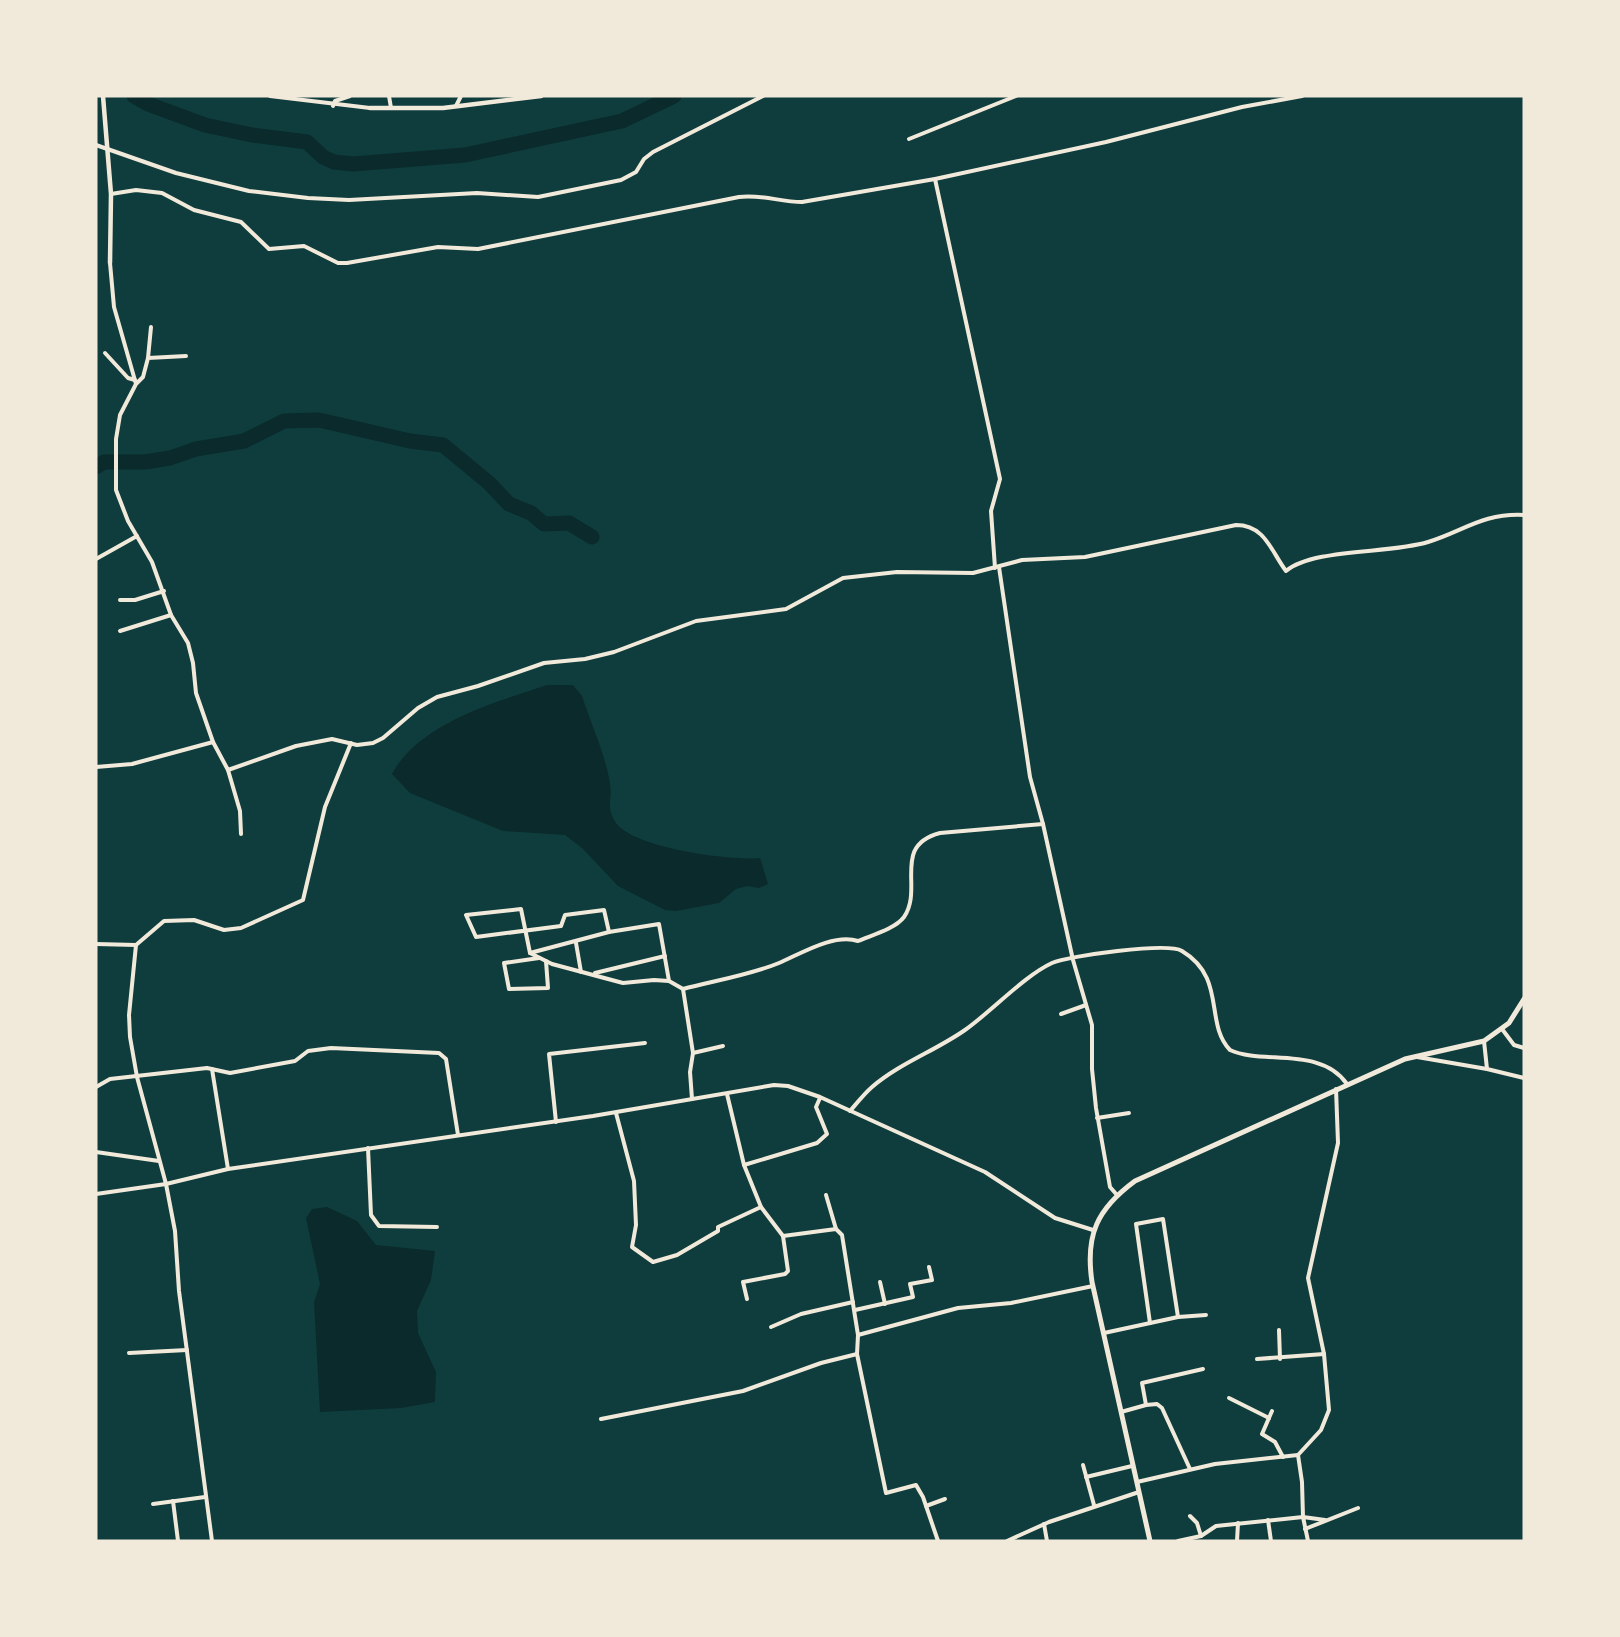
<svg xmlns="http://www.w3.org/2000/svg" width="1620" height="1637" font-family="Raleway,sans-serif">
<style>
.water{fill:#0a2a2b}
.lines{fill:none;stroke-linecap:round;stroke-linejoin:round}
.river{stroke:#0a2a2b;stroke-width:15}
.minor{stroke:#f1e9da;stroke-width:4}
.tertiary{stroke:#f1e9da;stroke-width:4.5}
.secondary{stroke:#f1e9da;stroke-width:5}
</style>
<rect width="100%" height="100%" fill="#0f3d3e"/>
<!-- water -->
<g class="water">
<path d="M547 685H573L582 696C591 724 606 756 610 784 613 800 605 806 616 823 634 848 730 861 760 858L768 884 759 888 747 886 736 889 719 903 676 911 665 910 618 886 582 848 565 835 503 831 410 793 392 774C419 723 496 702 547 685Z"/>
<polygon points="327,1207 357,1221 376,1245 435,1251 431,1280 417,1311 418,1333 436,1372 435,1402 401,1408 320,1412 314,1302 320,1284 306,1218 312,1209"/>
</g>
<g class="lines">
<!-- river -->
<g class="river">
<polyline points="134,96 148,104 205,125 252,135 307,142 323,157 334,162 353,164 465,155 622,121 674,96"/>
<polyline points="96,467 104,462 145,462 170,458 196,449 244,441 284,421 319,420 410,441 443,445 489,483 509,504 531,513 544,524 569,523 592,537"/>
</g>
<!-- minor -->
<g class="minor">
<polyline points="270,96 370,108"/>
<polyline points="389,96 391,108"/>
<polyline points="333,106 335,101 350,96"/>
<polyline points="456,106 461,96"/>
<polyline points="909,139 1016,96"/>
<polyline points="96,145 176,173 249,191 308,198 349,200 477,193 538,197 621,180 636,172 644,159 653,152 763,96"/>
<polyline points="935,179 1000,479 991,511 995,568"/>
<path d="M111 194 136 190 162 193 194 210 241 222 269 249 304 246 338 263H347L438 247 478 249 739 197C761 194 780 202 802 202L935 179 1106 142 1242 107 1302 96"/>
<path d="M110 263 114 307 136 384 120 415 116 439V490L128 521 152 562 171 615 188 643 193 663 196 693 213 742 228 770 296 746 332 739 357 745 373 743 383 738 418 708 437 697 478 686 544 663 585 659 614 652 696 621 786 609 843 578 897 572 973 573 1022 560 1085 557 1236 525C1265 525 1271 551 1286 571 1313 548 1390 554 1428 542 1464 531 1482 513 1524 515"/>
<polyline points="105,353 128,378 135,380"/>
<polyline points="148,358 151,327"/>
<polyline points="137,383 143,377 148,358 186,356"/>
<polyline points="96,559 137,536"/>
<polyline points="999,567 1030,777 1043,824 1073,960 1092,1025 1092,1069 1096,1108 1110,1187 1117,1195"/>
<polyline points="120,600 135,600 164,591"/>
<polyline points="120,631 171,615"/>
<polyline points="96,767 132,764 213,742"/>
<polyline points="228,770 240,811 241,834"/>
<path d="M609 932 604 910 565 915 561 926 476 937 466 915 521 909 530 953 552 964 623 983 654 980 669 981 683 989C713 981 750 975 779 963 800 954 834 933 858 941 872 935 895 929 904 917 924 888 891 846 940 833L1043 824"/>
<polyline points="576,943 581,972"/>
<polyline points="96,944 136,945"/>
<polyline points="530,953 609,932 659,924 669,981"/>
<polyline points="539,958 504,963 509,989 548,988 546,961"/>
<polyline points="595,973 665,956"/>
<polyline points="683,989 693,1053 690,1072 692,1099"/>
<polyline points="1061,1014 1086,1005"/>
<polyline points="1502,1029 1514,1045 1524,1048"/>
<polyline points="1484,1041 1487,1069 1524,1078"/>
<polyline points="693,1053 723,1046"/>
<polyline points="1417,1057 1487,1069"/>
<polyline points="212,1069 228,1169"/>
<polyline points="96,1087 110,1079 207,1068 230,1073 295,1061 308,1051 331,1048 439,1053 446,1059 458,1135"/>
<polyline points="727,1094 744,1165 761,1207 783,1236 788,1271 785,1274 743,1282 747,1299"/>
<path d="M850 1111C857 1103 864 1094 872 1087 900 1063 935 1051 965 1030 992 1011 1024 976 1052 963 1068 956 1167 942 1182 951 1227 978 1204 1023 1230 1050 1262 1065 1321 1046 1347 1084"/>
<polyline points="616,1113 634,1181 636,1225 632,1247 653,1262 677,1255 718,1231 718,1227 761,1207"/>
<polyline points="1097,1118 1129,1113"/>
<polyline points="556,1122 549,1054 645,1043"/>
<polyline points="368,1148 371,1215 379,1226 437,1227"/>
<polyline points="96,1152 159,1161"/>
<polyline points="744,1165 817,1143 827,1134 816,1107 820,1098"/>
<polyline points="96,1194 166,1184 228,1169 593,1116 774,1085 788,1086 820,1097 985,1172 1055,1218 1093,1230"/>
<polyline points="826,1195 836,1229"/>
<polyline points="783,1236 836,1229 842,1235 858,1335"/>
<polyline points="880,1282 885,1304"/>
<polyline points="855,1310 913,1297 910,1284 932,1280 929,1267"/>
<polyline points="1150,1323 1136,1224 1163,1219 1178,1317"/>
<polyline points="771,1327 801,1314 853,1302"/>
<polyline points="1279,1330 1280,1359"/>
<polyline points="1104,1333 1178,1317 1206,1315"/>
<polyline points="129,1353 187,1350"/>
<polyline points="1257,1359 1324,1354"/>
<polyline points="1229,1398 1269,1418"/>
<polyline points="1146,1405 1157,1404 1162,1408 1190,1469"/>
<polyline points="1272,1411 1262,1434 1275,1442 1283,1457"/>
<polyline points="1121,1412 1146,1405 1142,1383 1203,1369"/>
<polyline points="601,1419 743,1391 821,1363 857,1354"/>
<polyline points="1083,1465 1094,1505"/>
<polyline points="1086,1477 1132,1466"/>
<polyline points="1137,1482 1215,1464 1298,1455"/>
<polyline points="173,1501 178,1541"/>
<polyline points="153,1504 205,1497"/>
<polyline points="926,1506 945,1499"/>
<polyline points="1190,1516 1197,1523 1201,1536"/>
<polyline points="1268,1520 1271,1541"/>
<polyline points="1044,1524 1047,1541"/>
<polyline points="1305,1529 1358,1508"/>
<polyline points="212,1541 179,1291 175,1231 166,1184 137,1077 130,1037 129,1015 136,945 164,921 194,920 224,930 241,928 303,900 325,807 351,743"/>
<polyline points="938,1541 923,1497 916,1485 886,1493 857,1354 858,1335 958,1308 1011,1303 1093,1286"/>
<polyline points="1007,1541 1049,1522 1139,1492"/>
<polyline points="1178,1541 1201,1536 1216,1526 1303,1517 1302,1482 1298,1455 1321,1430 1329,1410 1324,1354 1308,1278 1338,1143 1336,1089"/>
<polyline points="1237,1541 1238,1523"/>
<polyline points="1308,1541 1303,1517 1325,1520"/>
</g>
<!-- tertiary -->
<g class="tertiary">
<polyline points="103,96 111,194 110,263"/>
<polyline points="370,108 443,108 541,96"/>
</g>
<!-- secondary -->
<path class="secondary" d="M1150 1541 1092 1282C1085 1235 1097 1209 1135 1181L1405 1059 1484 1041 1509 1023 1524 999"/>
</g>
<!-- border -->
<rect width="1620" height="1637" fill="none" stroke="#f1e9da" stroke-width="195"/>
</svg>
